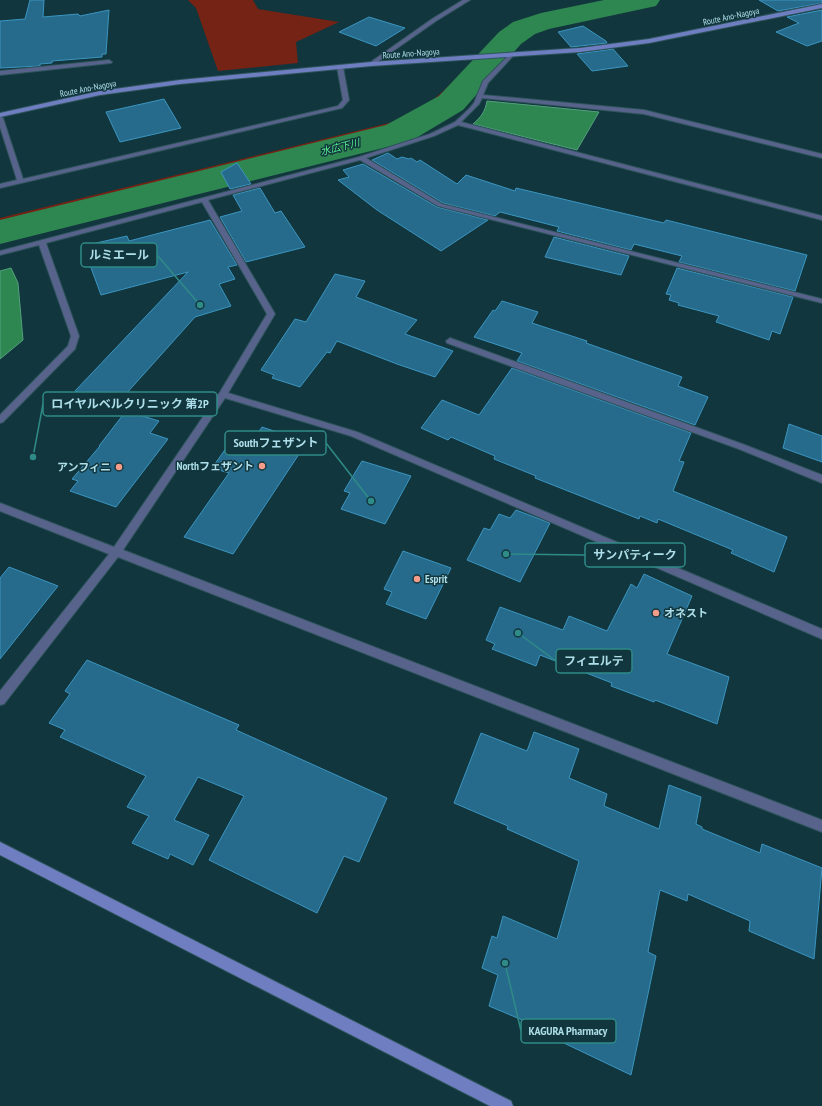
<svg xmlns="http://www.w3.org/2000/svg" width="822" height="1106" font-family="'PT Sans Narrow','Noto Sans JP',sans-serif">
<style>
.green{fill:#742314}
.water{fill:#2e8750;stroke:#54a17e}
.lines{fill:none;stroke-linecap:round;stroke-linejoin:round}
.river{fill:#2e8750;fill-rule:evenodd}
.building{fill:#276b8c;stroke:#3b95c0}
.lane-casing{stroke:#2e545c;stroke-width:2}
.street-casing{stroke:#2e545c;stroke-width:2}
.secondary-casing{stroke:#2e545c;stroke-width:2}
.lane{fill:#58638c;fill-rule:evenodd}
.street{fill:#58638c;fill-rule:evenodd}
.secondary{fill:#6e7ec0;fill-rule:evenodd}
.poi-dot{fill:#f49d8b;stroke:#12363d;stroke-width:1.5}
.labels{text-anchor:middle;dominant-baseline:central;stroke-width:3;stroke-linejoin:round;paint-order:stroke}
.far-street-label{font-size:9px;fill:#addee9;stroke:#12363d}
.far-water-label{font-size:10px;font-style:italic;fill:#57eb8f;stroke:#12363d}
.poi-label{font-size:11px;font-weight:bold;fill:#addee9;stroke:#12363d;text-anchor:end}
.leader{fill:none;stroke:#2f8b87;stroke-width:1.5}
.callout-dot{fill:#2f8b87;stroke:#12363d;stroke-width:1.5}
.callout{fill:#12363d;stroke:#2f8b87;stroke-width:1.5}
.callout-label{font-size:12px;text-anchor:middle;font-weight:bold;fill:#addee9}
</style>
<rect width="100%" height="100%" fill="#12363d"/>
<!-- green -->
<g class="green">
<polygon points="188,0 253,0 258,9 339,22 296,42 298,63 218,71 196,8"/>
<path d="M484 63C452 96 429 119 384 134L0 229V218L393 122C400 119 409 117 416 112 437 99 453 82 470 64Z"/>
</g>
<!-- water -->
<g class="water">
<path d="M487 101 599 112 577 150 473 124C481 117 485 112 487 101Z"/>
<polygon points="11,268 18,283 23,340 0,359 0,271"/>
</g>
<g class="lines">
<!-- river -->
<polygon class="river" points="604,0 660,0 656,6 549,29 535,34 521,44 463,110 411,141 0,244 0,220 386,125 439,96 499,32 513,22 541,13"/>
</g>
<!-- building -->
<g class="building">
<polygon points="30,0 44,0 43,17 78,14 80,16 109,10 106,54 102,54 102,57 52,61 52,63 40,64 40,66 0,68 0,21 25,19"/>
<polygon points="759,0 822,0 822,3 778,11"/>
<polygon points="822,10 822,41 807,46 776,32 799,23 787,17"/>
<polygon points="369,17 405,28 376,46 339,32"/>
<polygon points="583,26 606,41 607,43 571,47 558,32"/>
<polygon points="613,49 628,66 592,71 577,54"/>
<polygon points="164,99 181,128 120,142 106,112"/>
<polygon points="388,153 397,159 402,157 409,159 411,158 417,162 420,160 457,184 466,175 515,191 516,188 664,223 666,220 807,255 795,291 679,262 682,256 634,244 631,250 557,231 559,227 500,212 495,216 443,203 372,160"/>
<polygon points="237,163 251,184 230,189 221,172"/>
<polygon points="363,164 437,207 488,220 441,251 377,210 338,180 349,177 343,170"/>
<polygon points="260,188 275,213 281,211 305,247 246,262 220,217 242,211 233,195"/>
<polygon points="210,220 237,265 228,267 235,279 219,284 231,306 195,317 116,405 75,391 188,272 101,295 83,246 127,236 129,241"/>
<polygon points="554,237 629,256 621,275 545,257"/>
<polygon points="677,268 793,297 780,334 772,331 769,340 716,322 719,316 678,305 679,303 669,300 671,295 666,294"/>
<polygon points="335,274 365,281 356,297 417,320 405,334 453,351 435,377 397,364 337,341 330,353 327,352 300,387 272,378 274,375 261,370 295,319 306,322"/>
<polygon points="502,301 538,312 532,323 587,341 586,343 682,377 678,386 708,397 695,425 517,361 522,353 474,337 493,310 495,311"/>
<polygon points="512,368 691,433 679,461 684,462 673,491 787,537 774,572 731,553 733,550 658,519 657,523 640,516 639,519 535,478 536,476 494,459 495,456 451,437 448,440 421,428 442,400 479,415"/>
<polygon points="126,411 159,421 150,433 168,439 116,507 70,491 78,481 72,479 100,446 99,446"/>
<polygon points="789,424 822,436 822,462 783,448"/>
<polygon points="262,427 307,442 233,554 184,537 229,473 212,468 234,437 251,443"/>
<polygon points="362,461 411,476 385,524 341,509 350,493 344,491"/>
<polygon points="516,510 550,523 520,582 467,560 484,528 490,530 499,514 510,518"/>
<polygon points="403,551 451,568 426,619 386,604 392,592 384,589"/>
<polygon points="9,567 58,586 0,659 0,578"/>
<polygon points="644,574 692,596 667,654 729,677 717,724 655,700 654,702 611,686 612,683 540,655 536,666 492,649 495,644 486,640 500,607 563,630 569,616 607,631 631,584 637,588"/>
<polygon points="87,660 239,725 236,730 387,798 359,862 344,856 317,913 209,860 244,796 198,777 174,820 209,835 193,865 170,854 168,859 132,843 149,816 127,807 146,776 60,737 65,730 49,723 70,694 65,691"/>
<polygon points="534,732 579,749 569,778 607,794 604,806 659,829 669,785 701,797 696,824 702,827 702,829 760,853 762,844 822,868 814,959 749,931 750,921 688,894 687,901 660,890 648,952 656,956 631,1075 545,1034 546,1030 489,1006 498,975 482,968 492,936 497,938 503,916 557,939 579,861 507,829 508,826 454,803 481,733 527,751"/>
</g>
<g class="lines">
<!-- lane casing -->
<g class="lane-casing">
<polygon id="lane" points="109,60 112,62 111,63 0,75 0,71"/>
</g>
<!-- street casing -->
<g class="street-casing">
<g id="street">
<polygon points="463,0 470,0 436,21 373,65 368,64 432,19"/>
<polygon points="510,54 513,56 488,83 483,95 644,110 822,154 822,158 644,114 482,98 479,104 461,122 822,216 822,220 458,125 434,136 366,158 442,204 822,299 822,303 438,206 360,160 208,200 275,314 228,393 357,432 822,629 822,639 351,436 225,398 123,550 822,820 822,832 118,557 4,704 0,705 0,691 109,554 0,511 0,503 114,547 220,392 267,314 202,202 46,243 79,336 75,349 3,422 0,423 0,415 68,346 71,336 39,245 0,255 0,251 359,157 430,134 455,122 469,109 474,103 483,81"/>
<polygon points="340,65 343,67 349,100 342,108 0,188 0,184 17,180 0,127 0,116 3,118 23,179 338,106 343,100 337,67"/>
<polygon points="450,338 745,445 822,475 822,483 739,449 447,343 446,341"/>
</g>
</g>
<!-- secondary casing -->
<g class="secondary-casing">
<g id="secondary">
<polygon points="822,4 822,8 649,43 580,52 371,66 180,84 100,95 0,117 0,113 100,91 180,80 371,62 580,48 649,39"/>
<polygon points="0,842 511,1101 513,1106 490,1106 0,855"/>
</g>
</g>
<!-- lane -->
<use href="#lane" class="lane"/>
<!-- street -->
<use href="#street" class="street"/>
<!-- secondary -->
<use href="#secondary" class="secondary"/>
</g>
<!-- markers -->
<g class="poi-dot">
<circle cx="262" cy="466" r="4"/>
<circle cx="119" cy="467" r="4"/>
<circle cx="417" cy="579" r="4"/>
<circle cx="656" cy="613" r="4"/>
</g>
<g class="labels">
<!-- far-street labels -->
<g class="far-street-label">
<text transform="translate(731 16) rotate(-12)">Route Ano-Nagoya</text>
<text transform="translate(411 53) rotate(-4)">Route Ano-Nagoya</text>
<text transform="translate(88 88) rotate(-11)">Route Ano-Nagoya</text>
</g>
<!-- far-water labels -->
<g class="far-water-label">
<text transform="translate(340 147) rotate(-14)">水広下川</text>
</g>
<!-- poi labels -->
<g class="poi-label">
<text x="254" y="466">Northフェザント</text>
<text x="111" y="467">アンフィニ</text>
<text x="425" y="579" text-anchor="start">Esprit</text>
<text x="664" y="613" text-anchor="start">オネスト</text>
</g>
</g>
<!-- callouts -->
<path class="leader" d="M200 305L157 255M33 457L43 404M371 501L326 443M506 554L585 555M518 633L556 661M505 963L521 1031"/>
<g class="callout-dot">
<circle cx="200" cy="305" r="4"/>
<circle cx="33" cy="457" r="4"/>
<circle cx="371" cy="501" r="4"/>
<circle cx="506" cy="554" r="4"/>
<circle cx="518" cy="633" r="4"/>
<circle cx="505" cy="963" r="4"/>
</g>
<g class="callout">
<rect x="81" y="243" width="76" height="24" rx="4"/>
<rect x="43" y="392" width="174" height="24" rx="4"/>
<rect x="225" y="431" width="101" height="24" rx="4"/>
<rect x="585" y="543" width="100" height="24" rx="4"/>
<rect x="556" y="649" width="76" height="24" rx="4"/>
<rect x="521" y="1019" width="95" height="24" rx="4"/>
</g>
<g class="callout-label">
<text x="119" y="259">ルミエール</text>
<text x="130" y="408">ロイヤルベルクリニック 第2P</text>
<text x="276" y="447">Southフェザント</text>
<text x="635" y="559">サンパティーク</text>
<text x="594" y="665">フィエルテ</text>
<text x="568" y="1035">KAGURA Pharmacy</text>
</g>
</svg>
